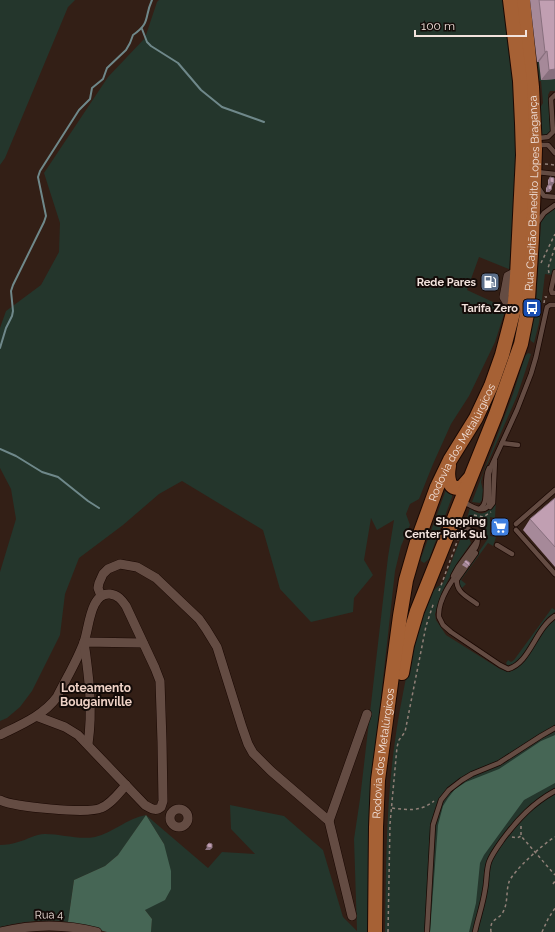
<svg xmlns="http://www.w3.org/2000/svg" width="555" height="932" font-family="Raleway,sans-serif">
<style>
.green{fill:#24362c}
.forest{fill:#466655}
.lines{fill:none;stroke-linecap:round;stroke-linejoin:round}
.stream{stroke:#6f888a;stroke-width:2}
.lane-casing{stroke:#1a0803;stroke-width:6}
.street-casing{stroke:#1a0803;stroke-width:10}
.primary-casing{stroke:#1a0803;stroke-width:16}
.path{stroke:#918078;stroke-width:1.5;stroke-dasharray:3 3;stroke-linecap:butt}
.lane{stroke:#644c43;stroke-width:4.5}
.street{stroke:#644c43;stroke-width:9}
.primary{stroke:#a66135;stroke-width:14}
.wall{fill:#a68999}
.shaded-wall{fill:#876f7d}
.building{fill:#c19fb2;stroke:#876f7d}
.labels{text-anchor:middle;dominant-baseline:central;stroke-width:4;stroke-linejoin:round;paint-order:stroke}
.street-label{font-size:11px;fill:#f2e3dd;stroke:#140b08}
.poi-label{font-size:11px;font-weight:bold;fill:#f2e3dd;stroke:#140b08;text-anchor:end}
.neighbourhood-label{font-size:12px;font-weight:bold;fill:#efd2c6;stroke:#140b08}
</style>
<rect width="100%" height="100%" fill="#331f16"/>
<!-- green -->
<g class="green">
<polygon points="0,0 75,0 68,7 5,158 0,165"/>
<path d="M159 0H504L512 61 517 148 511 270 479 257 467 290 506 308 495 342 469 396 451 424 433 464 419 499 410 504 406 514 410 525 401 546 395 571 375 752 371 856V932H151L152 919 145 910 164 844 146 815 119 854 105 866 74 880 68 922C44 919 23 921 0 927V845C6 845 13 844 18 842 27 840 35 834 45 834 62 834 78 840 95 837 113 833 127 818 146 815L208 868 222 852 255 854 231 829 230 805 284 816 323 850 343 917 357 931 354 839 360 799 388 557 394 520 377 530 371 518 364 560 373 575 354 598 353 612 311 622 280 589 263 530 182 481 159 494 123 525 79 558 65 594 60 635 32 691 20 707 7 718 0 721V572L16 519 11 489 0 468V328L6 311 41 285 59 252 60 223 44 173 108 77 145 38 157 2Z"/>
<polygon points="537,62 539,62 555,79 555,91 550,91 548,95 552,130 547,136 542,136 540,108 543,103 541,81 539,81"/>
<polygon points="555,207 555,270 553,275 545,274 539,323 534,343 531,341 529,337 536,300 541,221 543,216"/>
<polygon points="528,353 531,354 517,396 483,474 481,482 483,490 482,500 480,503 472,502 513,394 525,356"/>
<polygon points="447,487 452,491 452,497 429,559 424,563 421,561 421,558"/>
<path d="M496 499 495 518 490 517V536L496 537 493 546 488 543 461 580 466 584 462 588 459 585 460 579 487 540C487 526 479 521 467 518L470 508C483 519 490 512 496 499Z"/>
<path d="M462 535 469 538 471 543 457 563 442 592 435 614 436 620 446 635 500 669 509 672C533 664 535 633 555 620V932H385C386 871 386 808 394 748 397 723 402 698 407 673 412 646 417 598 443 583Z"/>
<path d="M552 608 555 610V612C552 614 549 616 547 618 537 629 523 667 507 665L506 663 508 660 511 662 514 660Z"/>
</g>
<!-- forest -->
<g class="forest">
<polygon points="555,735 555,783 524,800 484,855 480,863 476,903 469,932 430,932 438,825 443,806 448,798 455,789 466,782 499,769 541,741"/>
<polygon points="146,815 164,844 171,871 171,889 165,900 145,910 152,919 151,932 107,932 68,922 74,880 105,866 118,855"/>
</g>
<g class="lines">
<!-- stream -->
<g class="stream">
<polyline points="142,29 147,42 151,46 178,63 201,90 222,107 264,122"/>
<path d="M0 348 6 328 12 316 13 311 11 291 13 285 44 222 46 216 38 177 40 171 79 110 90 99 92 88 103 79 107 68 126 50 130 43 133 35C151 23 144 17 152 0"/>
<polyline points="0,449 16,456 42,472 58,477 88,501 99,508"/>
</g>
<!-- lane casing -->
<g class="lane-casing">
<g id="lane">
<polyline points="536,137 539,138 548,137 553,132 551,99 555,95"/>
<polyline points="537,146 540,145 548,145 555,153"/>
<polyline points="537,172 555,174"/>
<polyline points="538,187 544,196 555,197"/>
<polyline points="537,223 544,213 555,205"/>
<polyline points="555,272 551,290 552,293 555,293"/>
<polyline points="502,443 518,445"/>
<path d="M462 501C470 505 482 515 489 505V474L491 467 517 410 531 374 536 357 547 307 550 305H555"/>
<polyline points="490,507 493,503 495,460"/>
<path d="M479 509C491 504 482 481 489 468"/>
<path d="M454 524C465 527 483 532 476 547 464 566 437 594 439 617L443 625 451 632 500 665 508 669C530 663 535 629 555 616"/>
<polyline points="516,524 555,490"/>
<polyline points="516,530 555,574"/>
<polyline points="497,545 512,554"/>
<polyline points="453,576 458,567 477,541"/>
<path d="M457 579C455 592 468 597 477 604"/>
<polyline points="456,581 476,553"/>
<polyline points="427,932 433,825 441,800 449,790 462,780 472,774 499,763 541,736 555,728"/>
<path d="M475 932C478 918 483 904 485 890 487 881 486 871 489 862 492 854 498 846 503 839 518 819 533 803 555 791"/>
</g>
</g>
<!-- street casing -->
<g class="street-casing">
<g id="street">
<polyline points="513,312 504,297 508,276 517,272"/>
<polyline points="101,596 98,588 99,583 103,574 108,569 120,564 137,567 156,578 199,619 206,629 217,647 242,727 248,744 253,753 271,771 329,821 352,916"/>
<path d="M0 735C20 725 43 716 57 697 66 679 77 661 84 642 89 629 90 592 110 594 118 595 122 600 126 606L155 668 160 681 162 742 163 801 161 807C156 812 150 808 145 805L78 735 65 727 36 716"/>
<path d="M88 744C93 709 89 677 84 642L143 643"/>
<path d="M0 800C13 807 88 814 101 808 111 804 119 793 126 785"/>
<circle cx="179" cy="818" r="9"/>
<polyline points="329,821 367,714"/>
<path d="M1 932C33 924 65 924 97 932"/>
</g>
</g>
<!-- primary casing -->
<g class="primary-casing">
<g id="primary">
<path d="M449 466C447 476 448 492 462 487L469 479"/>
<path id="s1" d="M402 673 407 645 417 611 496 414 521 344 527 314 532 238 535 149 532 87 523 0"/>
<path id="s2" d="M375 932 376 827 378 780 400 616 406 580 417 542 437 487 450 460 476 418 491 386 502 355 513 313 515 302 517 276 523 155 522 123 520 81 510 0"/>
</g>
</g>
<!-- path -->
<g class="path">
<polyline points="545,164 555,165"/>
<polyline points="541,263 555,234"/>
<polyline points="549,273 548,268 555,247"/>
<polyline points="544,303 545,297 547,297"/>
<polyline points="474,515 483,517 491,512"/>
<polyline points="439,591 461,531"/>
<path d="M392 808C408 810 420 812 434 801"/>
<polyline points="521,826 521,836 555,875"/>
<polyline points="512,837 517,838 521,836"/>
<polyline points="553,884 555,881"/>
<polyline points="388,932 390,824 397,747 399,740 405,732 426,626 434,602"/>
<path d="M491 932C489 917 500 921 504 910 508 901 506 891 509 882 513 871 544 843 555 837"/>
<polyline points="542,932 548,919 555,908"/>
</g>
<!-- lane -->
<use href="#lane" class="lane"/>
<!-- street -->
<use href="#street" class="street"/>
<!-- primary -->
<use href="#primary" class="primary"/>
</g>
<!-- wall -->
<g class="wall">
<polygon points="530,0 555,0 555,79 541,80 539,62 537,62"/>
<polygon points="550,177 552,186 551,190 549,192 546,192 546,188 548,185 548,180"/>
<polygon points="555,498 555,567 523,530 530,519"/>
<polygon points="466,560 470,563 467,568 462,565"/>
</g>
<!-- shaded-wall -->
<g class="shaded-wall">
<polygon points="547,51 539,62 537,62 545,52"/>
<polygon points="555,69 555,79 541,80 549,70"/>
<polygon points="550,182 554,183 552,186 548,185"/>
<polygon points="548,189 551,190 549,192 546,192"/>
<polygon points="207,847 212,848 210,850 205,850"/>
</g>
<!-- building -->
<g class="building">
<polygon points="539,0 555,0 555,69 549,70 547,51 545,52"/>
<polygon points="550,177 554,178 554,183 550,182"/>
<polygon points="548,185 552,185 551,190 548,189"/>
<polygon points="555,498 555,547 530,519"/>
<polygon points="466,560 470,563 469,566 464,562"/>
<polygon points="209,843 212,844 212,848 207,847 207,845"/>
</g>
<!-- icons -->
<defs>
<g id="fuel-square" transform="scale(1)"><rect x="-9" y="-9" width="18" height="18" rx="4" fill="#5c6f8a" stroke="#140b08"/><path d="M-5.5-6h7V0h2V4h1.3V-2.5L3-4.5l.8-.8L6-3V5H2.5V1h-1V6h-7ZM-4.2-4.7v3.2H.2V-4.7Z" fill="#fff"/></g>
<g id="bus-square" transform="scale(1)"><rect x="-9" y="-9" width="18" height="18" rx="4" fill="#1a4fb4" stroke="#140b08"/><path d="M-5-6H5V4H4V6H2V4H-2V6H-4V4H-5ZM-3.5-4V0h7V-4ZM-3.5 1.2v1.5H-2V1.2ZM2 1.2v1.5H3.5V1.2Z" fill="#fff"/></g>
<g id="supermarket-square" transform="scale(1)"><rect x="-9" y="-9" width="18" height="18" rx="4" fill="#3f7fe0" stroke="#140b08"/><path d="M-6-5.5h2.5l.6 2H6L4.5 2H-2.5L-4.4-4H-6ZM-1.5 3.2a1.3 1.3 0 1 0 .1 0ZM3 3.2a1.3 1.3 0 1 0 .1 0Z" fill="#fff"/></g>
</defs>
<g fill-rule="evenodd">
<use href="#fuel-square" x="490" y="282"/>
<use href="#bus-square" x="532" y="308"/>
<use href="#supermarket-square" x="500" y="527"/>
</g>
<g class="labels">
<!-- street labels -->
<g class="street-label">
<text stroke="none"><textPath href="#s1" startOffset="502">Rua Capitão Benedito Lopes Bragança</textPath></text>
<text stroke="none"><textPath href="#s2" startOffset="503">Rodovia dos Metalúrgicos</textPath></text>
<text stroke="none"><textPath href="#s2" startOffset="179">Rodovia dos Metalúrgicos</textPath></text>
<text transform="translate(49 915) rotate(-1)">Rua 4</text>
</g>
<!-- poi labels -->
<g class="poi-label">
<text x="476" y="282">Rede Pares</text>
<text x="518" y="308">Tarifa Zero</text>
<text x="486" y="521">Shopping<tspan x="486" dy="13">Center Park Sul</tspan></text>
</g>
<!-- neighbourhood labels -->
<g class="neighbourhood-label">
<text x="96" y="688">Loteamento<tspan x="96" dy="14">Bougainville</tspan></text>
</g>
</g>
<!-- scale -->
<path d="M415 30v6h111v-6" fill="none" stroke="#f2e3dd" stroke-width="2"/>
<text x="421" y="30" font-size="12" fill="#f2e3dd" stroke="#140b08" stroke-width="3" paint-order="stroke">100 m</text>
</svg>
